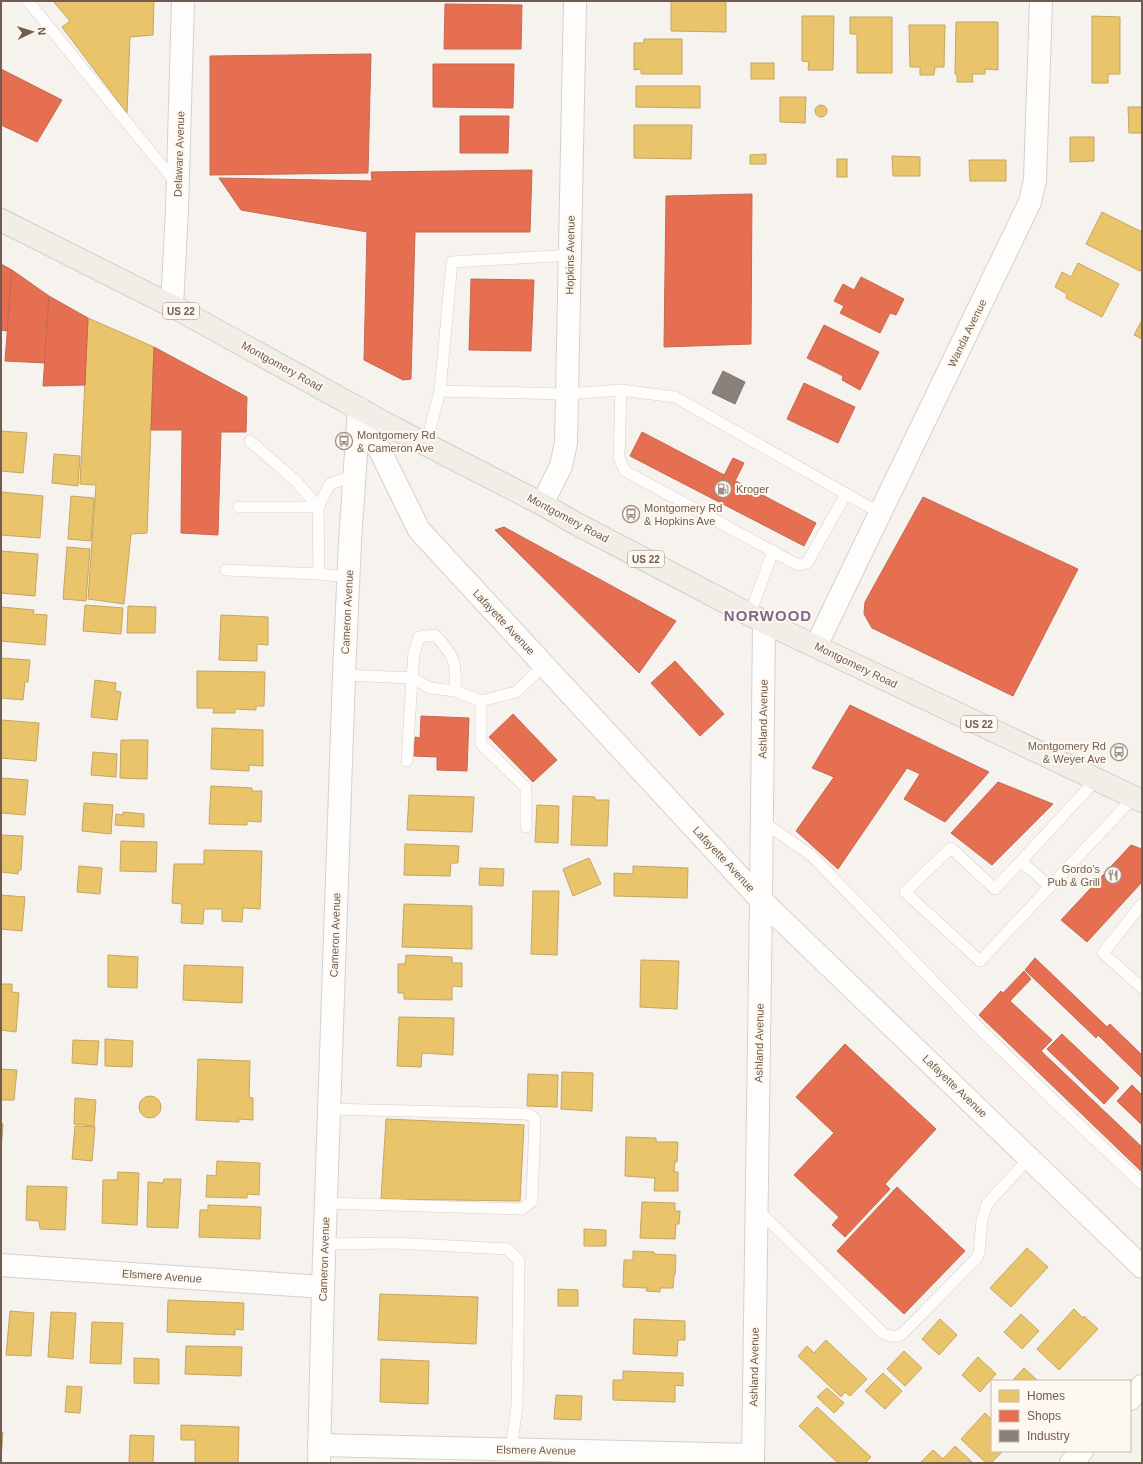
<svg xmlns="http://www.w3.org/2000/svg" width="1143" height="1464" font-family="Helvetica,sans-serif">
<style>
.homes{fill:#e9c46a;stroke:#c5a562}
.shops{fill:#e76f51;stroke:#c46951}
.industry{fill:#8a817c;stroke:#83766f}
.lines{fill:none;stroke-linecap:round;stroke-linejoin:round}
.lane-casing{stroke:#d5d0cc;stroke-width:12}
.street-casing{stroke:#d5d0cc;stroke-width:24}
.secondary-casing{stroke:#d6d0cb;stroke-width:24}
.primary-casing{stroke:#d5cec8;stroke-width:24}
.lane{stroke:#fefdfc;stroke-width:11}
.street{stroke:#fefdfc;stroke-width:22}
.secondary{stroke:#fefdfc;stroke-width:22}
.primary{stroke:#f1ede7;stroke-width:22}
.labels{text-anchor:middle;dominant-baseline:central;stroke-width:4;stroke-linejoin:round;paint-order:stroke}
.shield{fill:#fdf8f0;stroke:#9c8b80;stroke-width:1}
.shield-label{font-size:10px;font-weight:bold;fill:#725c50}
.street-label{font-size:11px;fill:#725c50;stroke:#fdf8f0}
.poi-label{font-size:11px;fill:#725c50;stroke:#fdf8f0;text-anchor:start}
.district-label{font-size:15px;font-weight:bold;letter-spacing:1px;fill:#81678d;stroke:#fdf8f0}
</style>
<rect width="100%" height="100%" fill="#f6f3ee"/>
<!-- homes -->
<g class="homes">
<polygon points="53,1 154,1 153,35 130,37 127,113 62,27 70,21"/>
<polygon points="671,1 726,1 726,32 671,31"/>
<polygon points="802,16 834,16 833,70 808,70 809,62 802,61"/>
<polygon points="1092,16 1120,17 1120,74 1108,74 1108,83 1092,83"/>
<polygon points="850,17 892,17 892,73 857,73 857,34 850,34"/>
<polygon points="956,22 998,22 998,70 985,69 985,74 972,74 973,82 957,82 957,74 955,74"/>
<polygon points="909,25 945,25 944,67 935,67 934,75 920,75 920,67 910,67"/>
<polygon points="644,39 682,39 682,74 641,74 641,69 634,70 634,43 644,43"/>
<rect x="751" y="63" width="23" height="16"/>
<polygon points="636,86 700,86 700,108 636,107"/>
<polygon points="780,97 806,97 805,123 780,122"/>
<circle cx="821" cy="111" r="6"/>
<polygon points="1128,107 1142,107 1142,133 1129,133"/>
<polygon points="634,125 692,125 691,159 634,158"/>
<polygon points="1070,137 1094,137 1094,161 1070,162"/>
<polygon points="766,154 766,164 750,164 750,155"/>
<polygon points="892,156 920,157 920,176 893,176"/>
<rect x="837" y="159" width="10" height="18"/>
<polygon points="969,160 1006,160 1006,181 970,181"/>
<polygon points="1102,212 1142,232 1142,268 1140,271 1086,244"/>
<polygon points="1078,263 1119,284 1102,317 1066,298 1067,294 1055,287 1062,272 1071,277"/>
<polygon points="88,318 154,347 147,533 131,534 124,604 88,599 96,485 80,484"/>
<polygon points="1142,320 1142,339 1134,335"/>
<polygon points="1,431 27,433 23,473 1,471"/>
<polygon points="54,454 80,456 78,486 52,483"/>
<polygon points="1,492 43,496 40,538 1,535"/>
<polygon points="71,496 94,498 91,541 68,539"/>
<polygon points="67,547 90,549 86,601 63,599"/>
<polygon points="1,551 38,554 35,596 1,593"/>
<polygon points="85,605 123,608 121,634 83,631"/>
<polygon points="128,606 156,607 155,633 127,633"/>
<polygon points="1,607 34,610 33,614 47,615 45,645 1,641"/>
<polygon points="221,615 268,617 268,645 257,644 257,661 219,660"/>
<polygon points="1,658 30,660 28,682 25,682 23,700 1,698"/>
<polygon points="197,671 265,672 264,706 256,706 256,710 235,709 235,713 213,713 214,708 197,708"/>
<polygon points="95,680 116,683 115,691 121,692 117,720 91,717"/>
<polygon points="1,720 39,723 36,761 1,758"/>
<polygon points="212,728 263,730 263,766 249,765 249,771 211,769"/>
<polygon points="121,740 148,740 147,779 120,778"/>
<polygon points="93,752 117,754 116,777 91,775"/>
<polygon points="1,778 28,780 25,815 1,813"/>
<polygon points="211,786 252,788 252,791 262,791 261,822 247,821 247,825 209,824"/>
<polygon points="409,795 474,797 472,832 407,830"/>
<polygon points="573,796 595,797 595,800 609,800 607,846 571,845"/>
<polygon points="84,803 113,805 111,834 82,831"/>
<polygon points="537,805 559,806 558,843 535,842"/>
<polygon points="123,812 144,814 144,827 115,825 116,814 123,815"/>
<polygon points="1,835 23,836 21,870 19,870 18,874 1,872"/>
<polygon points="121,841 157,842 156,872 120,871"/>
<polygon points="405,844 459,846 458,863 451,863 450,876 404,875"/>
<polygon points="204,850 262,851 260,909 243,908 242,922 222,921 222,909 204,909 203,924 181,923 182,904 172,903 174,864 204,864"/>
<polygon points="589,858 601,884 573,896 563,869"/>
<polygon points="79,866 102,868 100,894 77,892"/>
<polygon points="633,866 688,868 687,898 614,896 614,873 633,874"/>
<polygon points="480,868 504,869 503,886 479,885"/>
<polygon points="533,891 559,891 557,955 531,954"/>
<polygon points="1,895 25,897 22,931 1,929"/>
<polygon points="404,904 472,906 472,949 402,947"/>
<polygon points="108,955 138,957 137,988 108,987"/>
<polygon points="406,955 452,957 452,963 462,963 462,987 452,986 452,1000 404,999 404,993 398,993 398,964 405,964"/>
<polygon points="641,960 679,961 677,1009 640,1007"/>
<polygon points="184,965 243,967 242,1003 183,1000"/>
<polygon points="1,984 12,984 12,992 19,993 16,1032 1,1030"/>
<polygon points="399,1017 454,1018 453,1055 422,1053 421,1067 397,1066"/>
<polygon points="105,1039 133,1041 132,1067 105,1066"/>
<polygon points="73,1040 99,1041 97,1065 72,1063"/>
<polygon points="198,1059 250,1061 249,1097 253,1098 253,1120 239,1119 239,1122 196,1120"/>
<polygon points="1,1069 17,1070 14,1100 1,1100"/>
<polygon points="562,1072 593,1073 592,1111 561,1109"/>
<polygon points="528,1074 558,1075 557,1107 527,1106"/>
<circle cx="150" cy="1107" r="11"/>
<polygon points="75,1098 96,1100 94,1126 74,1124"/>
<polygon points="386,1119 524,1125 520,1201 381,1199"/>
<polygon points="1,1123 3,1124 1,1151"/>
<polygon points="75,1126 95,1127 92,1161 72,1159"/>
<polygon points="626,1137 656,1138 656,1142 678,1142 677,1162 675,1161 674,1172 678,1172 678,1191 654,1191 655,1178 625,1176"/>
<polygon points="217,1161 260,1163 259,1195 247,1194 247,1198 206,1197 207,1175 216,1176"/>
<polygon points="118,1172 139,1173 137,1225 102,1223 103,1180 117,1180"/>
<polygon points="164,1179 181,1179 178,1228 147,1227 148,1182 163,1183"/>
<polygon points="27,1186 67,1187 65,1230 40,1229 39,1221 26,1220"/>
<polygon points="642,1202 675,1203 675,1211 680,1211 679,1224 676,1224 675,1239 640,1238"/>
<polygon points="208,1205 261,1207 260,1239 199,1237 200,1210 208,1210"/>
<polygon points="584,1229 606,1230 606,1246 584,1246"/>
<polygon points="1027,1248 1048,1267 1011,1307 990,1288"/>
<polygon points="633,1251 654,1252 654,1254 676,1255 675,1275 674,1275 673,1288 660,1288 660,1292 646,1291 647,1288 623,1287 624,1260 633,1260"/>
<polygon points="558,1289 578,1290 578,1306 558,1306"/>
<polygon points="380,1294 478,1297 476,1344 378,1340"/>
<polygon points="168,1300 244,1303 243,1330 235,1329 235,1335 167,1332"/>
<polygon points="1074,1309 1083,1318 1084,1316 1098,1329 1059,1370 1037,1349"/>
<polygon points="10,1311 34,1313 31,1356 6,1355"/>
<polygon points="51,1312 76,1313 73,1359 48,1357"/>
<polygon points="1021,1314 1039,1331 1022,1349 1004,1332"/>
<polygon points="634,1319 685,1321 685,1340 678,1340 677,1356 633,1354"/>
<polygon points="940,1319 957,1335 939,1355 922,1339"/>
<polygon points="92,1322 123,1323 121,1364 90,1363"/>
<polygon points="826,1340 867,1379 850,1396 845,1392 841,1397 798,1356 807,1346 814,1353"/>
<polygon points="186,1346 242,1347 241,1376 185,1374"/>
<polygon points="904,1351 922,1368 905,1386 887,1369"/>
<polygon points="978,1357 996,1374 980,1392 962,1375"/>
<polygon points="134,1358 159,1359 159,1384 134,1383"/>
<polygon points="381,1359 429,1361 428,1404 380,1402"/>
<polygon points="1024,1368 1038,1381 1012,1381"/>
<polygon points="623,1371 683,1373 683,1386 675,1385 675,1402 613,1400 613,1380 623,1380"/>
<polygon points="883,1373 902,1391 885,1409 865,1391"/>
<polygon points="67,1386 82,1387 80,1413 65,1412"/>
<polygon points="827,1388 844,1403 834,1413 817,1397"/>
<polygon points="556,1395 582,1396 581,1420 554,1419"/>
<polygon points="817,1407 871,1457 865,1463 838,1463 799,1426"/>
<polygon points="985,1413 992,1420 992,1451 1003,1451 991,1463 986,1463 961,1439"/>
<polygon points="181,1425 239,1427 238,1463 195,1463 195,1440 181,1440"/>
<polygon points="1,1432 3,1432 1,1460"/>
<polygon points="130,1435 154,1436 153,1463 129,1463"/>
<polygon points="955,1446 973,1463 920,1463 933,1450 943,1459"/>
</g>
<!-- shops -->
<g class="shops">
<polygon points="445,4 522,5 521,49 444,49"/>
<polygon points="371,54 368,173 210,175 210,56"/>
<polygon points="433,64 514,64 513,108 433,107"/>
<polygon points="1,69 62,100 37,142 1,125"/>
<polygon points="460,116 509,116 508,153 460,153"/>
<polygon points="532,170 530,232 415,232 411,379 403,380 364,360 367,232 241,210 219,178 372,181 371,172"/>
<polygon points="752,194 751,344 664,347 666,196"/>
<polygon points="1,264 12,270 7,331 1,330"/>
<polygon points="12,270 49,296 45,363 5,361"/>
<polygon points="861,277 904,299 896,315 890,313 880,333 840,313 844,306 834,301 843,284 854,290"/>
<polygon points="471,279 534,280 531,351 469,350"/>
<polygon points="49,296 88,318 85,385 43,386"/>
<polygon points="824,325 879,352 860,390 842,380 843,376 807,358"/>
<polygon points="154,347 247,397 246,432 221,432 218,535 181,533 182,430 151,430"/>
<polygon points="804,383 855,407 838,443 787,419"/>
<polygon points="642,432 816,523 804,546 630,456"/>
<polygon points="733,458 744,463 728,495 717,489"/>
<polygon points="923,497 1078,569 1013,696 872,628 864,614 865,602"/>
<polygon points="504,527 676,621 639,673 495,530"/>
<polygon points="675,661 724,714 700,736 651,683"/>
<polygon points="850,705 989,772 945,822 904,799 920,774 907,768 838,869 796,831 834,777 812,768"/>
<polygon points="513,714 557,760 533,782 489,737"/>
<polygon points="421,716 469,718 467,771 437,770 437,757 414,756 415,737 420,738"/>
<polygon points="998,782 1053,804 992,865 951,833"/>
<polygon points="1131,845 1142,849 1142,882 1087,942 1061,920"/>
<polygon points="1035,958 1107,1027 1110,1024 1142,1055 1142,1078 1098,1035 1096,1038 1025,970"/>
<polygon points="1024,971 1031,979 1010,1001 1052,1040 1041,1051 1142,1147 1142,1172 979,1015 1001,991 1003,993"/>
<polygon points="1062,1034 1119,1088 1104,1104 1047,1049"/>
<polygon points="845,1044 936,1129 885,1184 890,1189 845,1237 832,1225 839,1217 794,1175 834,1133 796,1097"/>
<polygon points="1132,1085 1142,1095 1142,1125 1117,1101"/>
<polygon points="897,1187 965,1251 904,1314 837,1251"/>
</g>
<!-- industry -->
<polygon class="industry" points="723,371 745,382 735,404 712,393"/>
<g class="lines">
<!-- lane casing -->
<g class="lane-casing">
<g id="lane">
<polyline points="28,1 176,183"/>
<polyline points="621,390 619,458 625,471 798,565 807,563 846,494"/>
<polyline points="440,391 567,394 621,390 675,397 880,513"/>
<polyline points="426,444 440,391 452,262 570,255"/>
<polyline points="239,507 318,507 330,484 355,475"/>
<polyline points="226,570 319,574 318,507 297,482 250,441"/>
<polyline points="319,574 349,577"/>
<polyline points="750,614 773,551"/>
<path d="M344 675 412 678 414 653 419 637 435 635C456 657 456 662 455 691"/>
<polyline points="481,701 516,692 544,665"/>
<polyline points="407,761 412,678 430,688 455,691 481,701 481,744 526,788 526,827"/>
<polyline points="1096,780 995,889 951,848 905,892 980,961 1134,797"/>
<polyline points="762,821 812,856 977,1026 1053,1100 1142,1184"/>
<polyline points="1021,861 1050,887"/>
<polyline points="1142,904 1103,953 1142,988"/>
<polyline points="326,1203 522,1209 532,1201 535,1119 528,1114 329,1109"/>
<path d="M757 1209 883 1333C890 1337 894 1337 901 1335L976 1259 979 1253 982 1220 987 1204 1029 1158"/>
<polyline points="324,1244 395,1243 507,1249 519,1261 517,1406 511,1450"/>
</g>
</g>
<!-- street casing -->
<g class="street-casing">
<g id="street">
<polyline points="172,306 177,210 183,1"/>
<polyline points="359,408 419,530 761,900 1142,1267"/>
<polyline points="816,646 1030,202 1035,180 1041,1"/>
<polyline points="1,1265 323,1287"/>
<polyline points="1130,1399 1142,1386"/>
<polyline points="319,1445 752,1455"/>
<polyline points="319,1463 323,1287 344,675 350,542 359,409"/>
<polyline points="753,1463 761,900 764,622"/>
<polyline points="1071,1463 1082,1451"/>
</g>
</g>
<!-- secondary casing -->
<g class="secondary-casing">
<polyline id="secondary" points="542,504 561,466 566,443 575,1"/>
</g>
<!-- primary casing -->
<g class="primary-casing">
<polyline id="primary" points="1,220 172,306 394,428 542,504 573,522 764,622 1142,801"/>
</g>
<!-- lane -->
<use href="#lane" class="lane"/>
<!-- street -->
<use href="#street" class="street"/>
<!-- secondary -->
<use href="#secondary" class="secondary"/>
<!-- primary -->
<use href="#primary" class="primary"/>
</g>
<!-- icons -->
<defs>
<g id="bus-ring" transform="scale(0.9)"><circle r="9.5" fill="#fdf8f0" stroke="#a09187" stroke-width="1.5"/><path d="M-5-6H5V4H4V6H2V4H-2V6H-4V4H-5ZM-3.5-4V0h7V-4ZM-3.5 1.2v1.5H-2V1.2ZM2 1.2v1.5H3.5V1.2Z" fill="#a09187"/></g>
<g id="fuel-ring" transform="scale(0.9)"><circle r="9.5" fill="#fdf8f0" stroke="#a09187" stroke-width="1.5"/><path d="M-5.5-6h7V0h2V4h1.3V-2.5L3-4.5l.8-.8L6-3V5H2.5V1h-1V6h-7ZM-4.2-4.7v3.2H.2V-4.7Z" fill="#a09187"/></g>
<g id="restaurant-ring" transform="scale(0.9)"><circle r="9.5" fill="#fdf8f0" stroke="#a09187" stroke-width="1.5"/><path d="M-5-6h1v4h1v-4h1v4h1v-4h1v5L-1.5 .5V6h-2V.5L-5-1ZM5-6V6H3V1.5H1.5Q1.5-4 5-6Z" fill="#a09187"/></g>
</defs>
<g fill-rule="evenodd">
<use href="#bus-ring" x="344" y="441"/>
<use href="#fuel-ring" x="723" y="489"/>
<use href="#bus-ring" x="631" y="514"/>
<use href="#bus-ring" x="1119" y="752"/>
<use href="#restaurant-ring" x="1113" y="875"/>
</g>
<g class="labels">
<!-- shield labels -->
<g class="shield">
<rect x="163" y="303" width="36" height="16" rx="3"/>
<rect x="628" y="551" width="36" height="16" rx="3"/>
<rect x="961" y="716" width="36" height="16" rx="3"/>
</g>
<g class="shield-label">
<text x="181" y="311">US 22</text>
<text x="646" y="559">US 22</text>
<text x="979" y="724">US 22</text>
</g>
<!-- street labels -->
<g class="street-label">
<text transform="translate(179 154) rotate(-88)">Delaware Avenue</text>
<text transform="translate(570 255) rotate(-89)">Hopkins Avenue</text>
<text transform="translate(967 333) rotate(-64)">Wanda Avenue</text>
<text transform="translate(282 366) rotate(29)">Montgomery Road</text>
<text transform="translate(568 518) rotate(28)">Montgomery Road</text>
<text transform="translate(347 612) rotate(-87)">Cameron Avenue</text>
<text transform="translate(504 622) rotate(47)">Lafayette Avenue</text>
<text transform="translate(856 665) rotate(26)">Montgomery Road</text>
<text transform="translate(763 719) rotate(-89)">Ashland Avenue</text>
<text transform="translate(724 859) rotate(47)">Lafayette Avenue</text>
<text transform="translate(335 935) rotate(-88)">Cameron Avenue</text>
<text transform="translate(759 1043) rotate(-89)">Ashland Avenue</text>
<text transform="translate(955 1086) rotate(44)">Lafayette Avenue</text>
<text transform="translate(324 1259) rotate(-88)">Cameron Avenue</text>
<text transform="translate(162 1276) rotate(4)">Elsmere Avenue</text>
<text transform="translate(754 1367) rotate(-89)">Ashland Avenue</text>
<text transform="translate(536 1450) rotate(1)">Elsmere Avenue</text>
</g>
<!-- poi labels -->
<g class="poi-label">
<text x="357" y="435">Montgomery Rd<tspan x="357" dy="13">&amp; Cameron Ave</tspan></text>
<text x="736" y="489">Kroger</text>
<text x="644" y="508">Montgomery Rd<tspan x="644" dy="13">&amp; Hopkins Ave</tspan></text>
<text x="1106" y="746" text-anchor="end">Montgomery Rd<tspan x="1106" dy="13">&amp; Weyer Ave</tspan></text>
<text x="1100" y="869" text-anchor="end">Gordo’s<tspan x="1100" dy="13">Pub &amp; Grill</tspan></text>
</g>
<!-- district labels -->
<g class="district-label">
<text x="768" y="615">NORWOOD</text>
</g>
</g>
<!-- border -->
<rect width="1143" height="1464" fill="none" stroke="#725c50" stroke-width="4"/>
<!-- legend -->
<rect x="991" y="1380" width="140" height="72" fill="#fdf8f0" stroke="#c5bab0"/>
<rect x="999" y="1390" width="20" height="12" fill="#e9c46a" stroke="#c5bab0"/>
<text x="1027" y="1400" font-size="12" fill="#725c50">Homes</text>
<rect x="999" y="1410" width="20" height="12" fill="#e76f51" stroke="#c5bab0"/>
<text x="1027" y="1420" font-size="12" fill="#725c50">Shops</text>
<rect x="999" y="1430" width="20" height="12" fill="#8a817c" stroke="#c5bab0"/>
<text x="1027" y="1440" font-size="12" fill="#725c50">Industry</text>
<!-- north arrow -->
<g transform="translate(32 32) rotate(86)" stroke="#fdf8f0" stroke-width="3" paint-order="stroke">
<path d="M0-3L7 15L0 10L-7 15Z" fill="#725c50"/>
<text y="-6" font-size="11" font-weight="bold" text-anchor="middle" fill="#725c50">N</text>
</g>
</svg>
